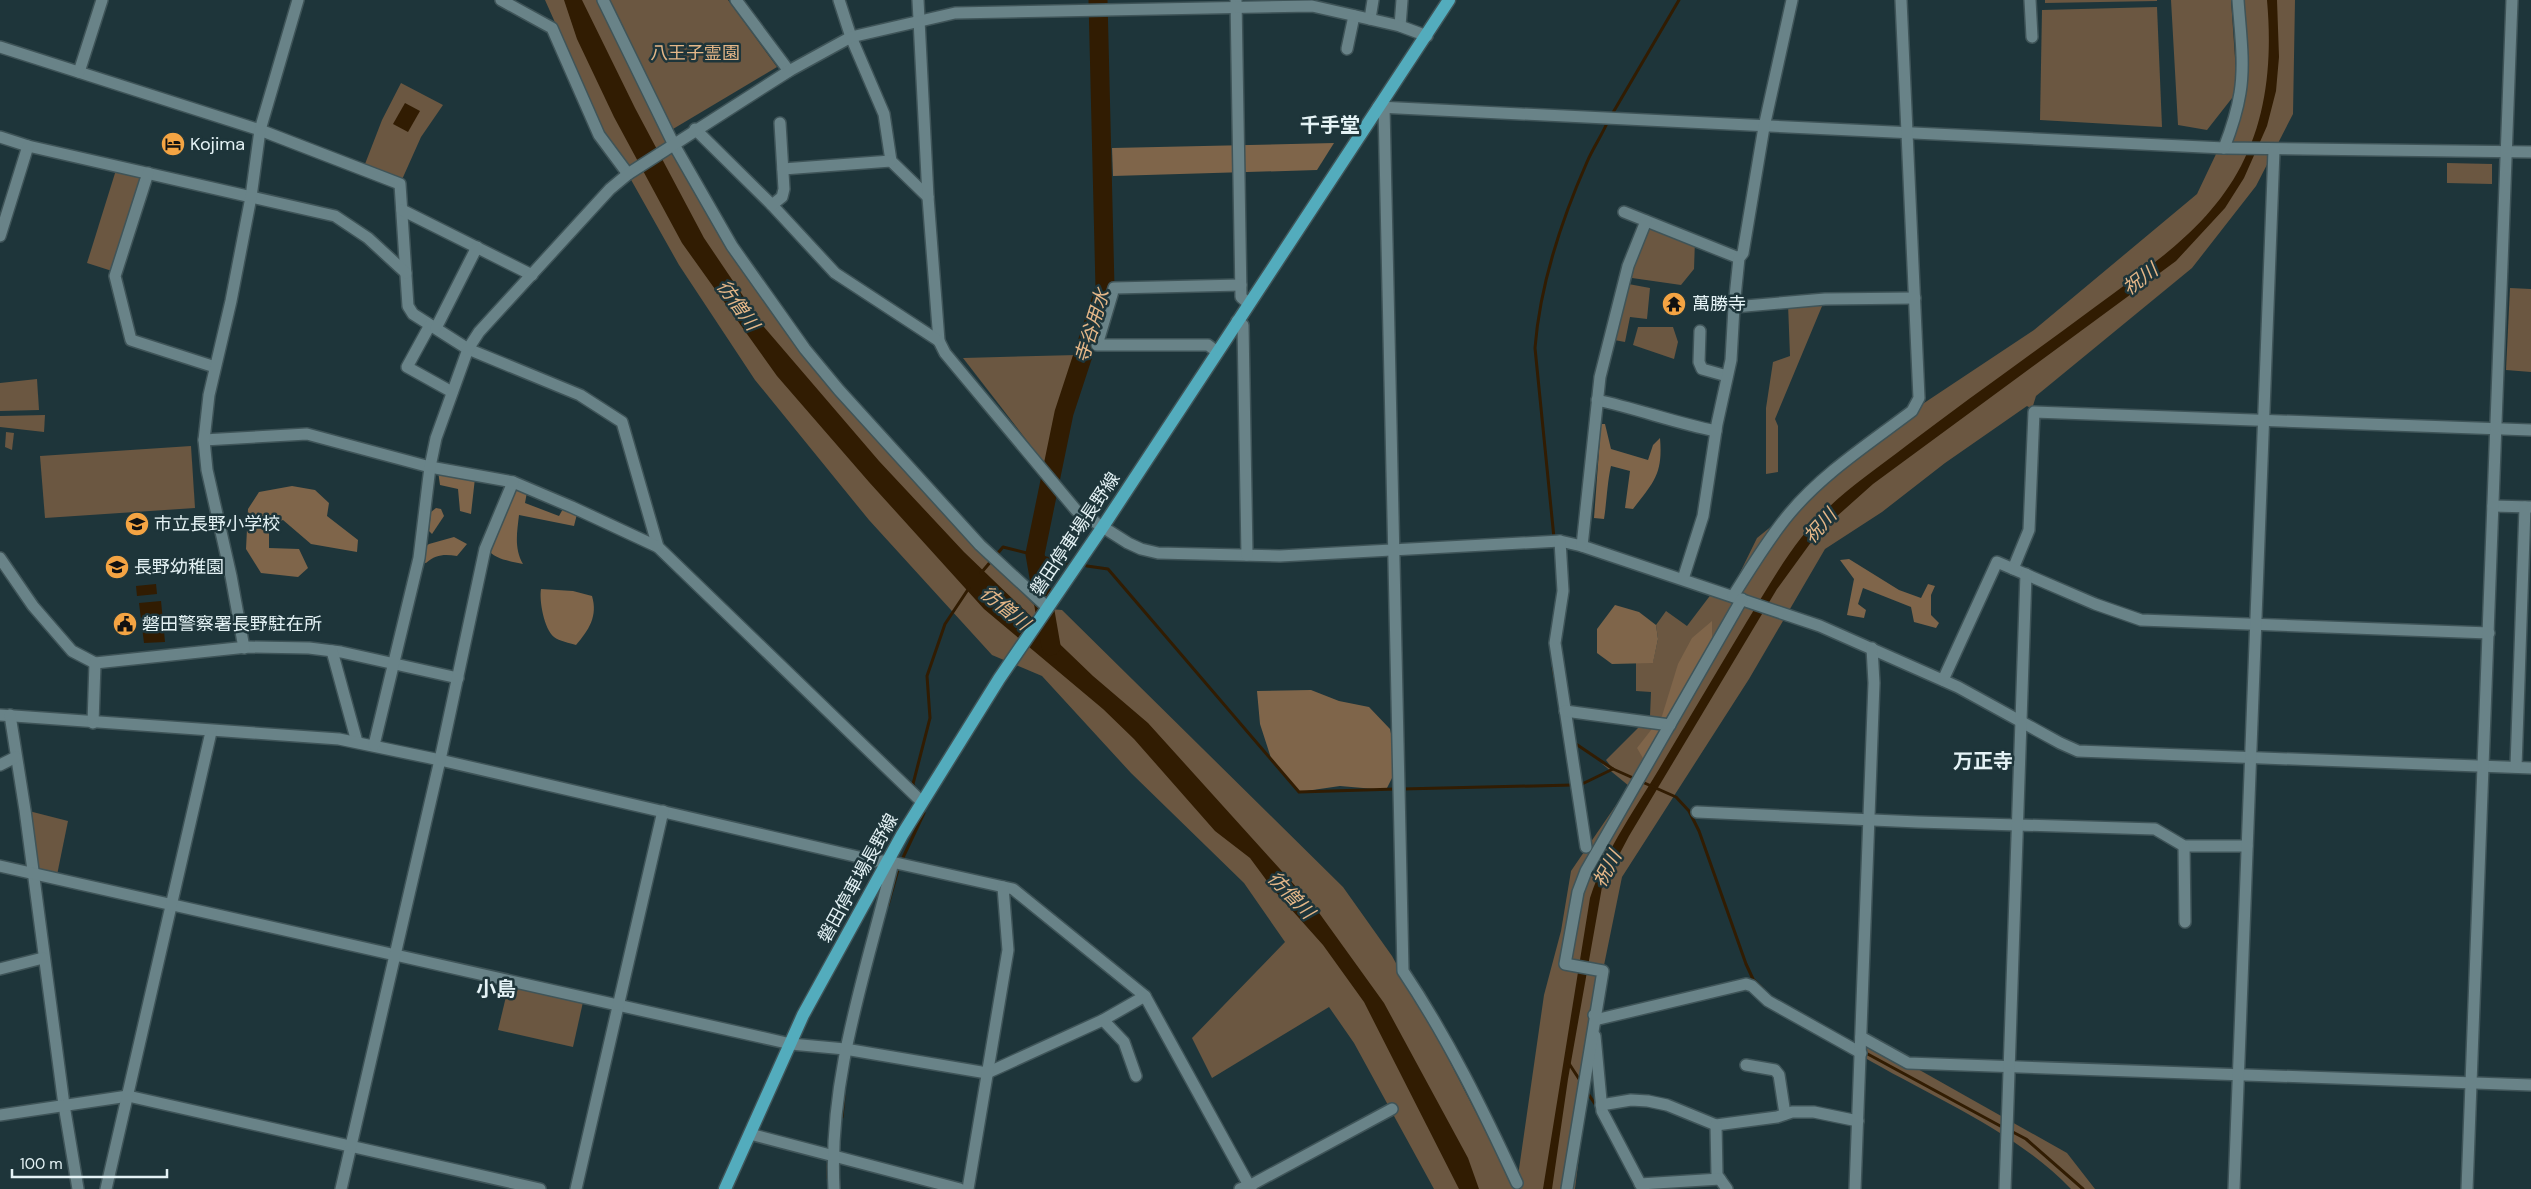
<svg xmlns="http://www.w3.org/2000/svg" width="2531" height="1189" font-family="'DM Sans','Noto Sans JP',sans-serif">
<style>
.green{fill:#6b5741}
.forest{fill:#7f654a}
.water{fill:#311c02}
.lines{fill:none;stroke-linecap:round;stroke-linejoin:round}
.stream{stroke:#311c02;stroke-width:3}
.river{stroke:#311c02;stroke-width:19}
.minor-casing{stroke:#3f5458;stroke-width:14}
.major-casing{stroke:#3f5458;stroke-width:15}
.minor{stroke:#698388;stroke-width:11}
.major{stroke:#53acbd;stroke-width:12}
.labels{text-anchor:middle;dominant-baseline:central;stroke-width:5;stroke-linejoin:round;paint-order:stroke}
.park-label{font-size:18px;fill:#e4b788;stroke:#1e353a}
.poi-label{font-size:18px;fill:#e4f2f5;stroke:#1e353a;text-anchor:start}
.street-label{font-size:18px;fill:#e4f2f5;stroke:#1e353a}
.water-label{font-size:19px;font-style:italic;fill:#e5b788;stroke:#1e353a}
.quarter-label{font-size:20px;font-weight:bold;fill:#e4f2f5;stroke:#1e353a}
</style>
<rect width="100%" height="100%" fill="#1e353a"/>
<!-- green -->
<g class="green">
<polygon points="545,0 728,0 777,67 673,129 611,5 721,227 805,349 925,491 1037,608 1062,610 1343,887 1392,956 1436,1035 1508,1175 1517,1183 1544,995 1561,931 1571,871 1629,786 1601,763 1612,768 1606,760 1650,716 1651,692 1636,691 1636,663 1653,662 1658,639 1656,625 1666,611 1687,626 1712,593 1729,595 1757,538 1912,411 2034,330 2197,194 2236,112 2236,93 2207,130 2178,125 2171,0 2231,0 2237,87 2241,0 2295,0 2293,114 2256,186 2192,268 2036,396 2032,409 2027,406 1945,463 1882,512 1825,549 1749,679 1622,877 1601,980 1575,1189 1434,1189 1354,1043 1329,1007 1212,1078 1192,1038 1285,942 1244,883 1131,773 1042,676 992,655 869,520 755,380 679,265 603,130"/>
<polygon points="2045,0 2157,0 2157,1 2045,3"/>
<polygon points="2157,7 2162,127 2040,120 2042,10"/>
<polygon points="401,83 443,105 421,137 400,184 365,164 382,120"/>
<polygon points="2447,163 2492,164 2492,184 2447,183"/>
<polygon points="116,170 142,176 112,271 87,263"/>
<polygon points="1646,221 1695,240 1694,269 1681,285 1625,277"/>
<polygon points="1623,283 1650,288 1647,319 1630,317 1625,342 1609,339"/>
<polygon points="2510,288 2531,289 2531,372 2506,370"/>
<polygon points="1825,299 1775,419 1778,426 1778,472 1766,474 1766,408 1773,362 1790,356 1788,304"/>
<polygon points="1638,327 1673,327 1678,342 1674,359 1633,345"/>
<polygon points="1077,355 1045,464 963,358"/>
<polygon points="37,379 39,410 0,411 0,383"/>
<polygon points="45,415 44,432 0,427 0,416"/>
<polygon points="6,432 14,433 12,450 5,447"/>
<polygon points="191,446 195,508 45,518 40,456"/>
<polygon points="25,810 68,821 57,875 31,869"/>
<polygon points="509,984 583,1002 573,1047 498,1030"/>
<path d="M1861 1037 2067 1153 2095 1189H2071C2013 1129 1931 1097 1860 1055Z"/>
</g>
<!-- forest -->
<g class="forest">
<polygon points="1334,143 1317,170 1113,176 1112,148"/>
<path d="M1601 424H1605L1611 449 1648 460 1653 445 1660 438C1663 474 1654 482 1633 509L1625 508 1630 471 1611 466C1607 484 1607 500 1604 519L1594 518Z"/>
<polygon points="438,471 475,478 471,514 460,511 458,489 440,485"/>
<polygon points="292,486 315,490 329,503 327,516 358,540 357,552 311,544 283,520 269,525 269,548 299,549 308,568 298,577 261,573 246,549 248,509 259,492"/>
<path d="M514 487 527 492 525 503 559 516 564 507 577 514 574 526 519 515C517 533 514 548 523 564 511 561 494 560 487 548Z"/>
<polygon points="436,508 441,509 444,516 432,534 429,531 431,512"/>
<path d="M454 537 467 544 457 556C445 554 436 554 426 563L421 562V550L429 544Z"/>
<polygon points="1849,559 1899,590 1921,598 1928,584 1935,586 1931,595 1931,615 1939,623 1936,628 1914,622 1911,607 1863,588 1858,604 1866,610 1864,618 1847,615 1854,579 1840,560"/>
<path d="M541 589 573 591 592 596C598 616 589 630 576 645 570 643 559 641 554 637 544 629 539 600 541 589Z"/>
<polygon points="1615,605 1639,612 1656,625 1658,639 1653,663 1612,664 1597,653 1597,629"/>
<polygon points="1712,621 1712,643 1647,765 1637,748 1662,716 1678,664 1692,638"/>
<polygon points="1311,690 1339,701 1369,707 1390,729 1398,766 1386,790 1340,786 1299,792 1271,758 1260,724 1257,691"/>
</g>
<!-- water -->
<g class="water">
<polygon points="564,0 582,0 635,108 704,238 764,327 879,461 964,552 1093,676 1148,723 1317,910 1384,1003 1468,1158 1479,1189 1459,1189 1364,1002 1323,945 1273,889 1250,858 1215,831 1134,739 1103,709 984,609 869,482 777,376 682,243 614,117 577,39"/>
<path d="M2267 0H2277L2279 57 2276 91 2267 126 2244 178 2225 208 2176 261 1873 484 1817 534 1777 589 1629 836 1602 887 1568 1079 1552 1189H1543L1590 898C1606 848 1639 804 1665 759 1692 713 1719 668 1746 623 1771 583 1793 541 1828 508 1852 485 1879 467 1906 446 1968 399 2032 354 2095 307 2150 266 2208 229 2241 166 2268 115 2272 56 2267 0Z"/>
<polygon points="405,103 420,111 408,132 393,124"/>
<polygon points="156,584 157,594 137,596 136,586"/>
<polygon points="161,601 165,642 144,643 139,603"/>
</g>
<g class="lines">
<!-- stream -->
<g class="stream">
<polyline points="1611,116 1679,0"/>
<path d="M1554 538 1535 348C1540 284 1561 221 1587 162 1593 148 1602 135 1608 121"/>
<polyline points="1087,566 1108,569 1299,792 1396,789"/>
<polyline points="981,573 1003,547 1066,563"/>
<polyline points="1553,668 1556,684"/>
<polyline points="1573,742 1613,769 1676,797 1689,811 1699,831 1746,964 1753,979 1762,988"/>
<polyline points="1580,785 1613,769"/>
<polyline points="915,789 913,784 930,718 927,676 945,624 969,588"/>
<polyline points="1402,789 1573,785"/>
<polyline points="888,905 899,866 924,813 922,809"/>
<polyline points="1864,1052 2004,1128"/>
<polyline points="1568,1062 1581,1082"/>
<polyline points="1587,1092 1597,1107"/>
<polyline points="842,1117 844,1096"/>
<polyline points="2009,1130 2026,1139 2083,1189"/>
<polyline points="828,1178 828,1164 830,1161"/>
</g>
<!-- river -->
<polyline class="river" points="1051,646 1035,554 1064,413 1105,288 1098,0"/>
<!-- minor casing -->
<g class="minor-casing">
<g id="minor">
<polyline points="501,0 552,28 599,135 628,174"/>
<polyline points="603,0 673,143 732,246 805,349 839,390 980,545 1047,607"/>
<polyline points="736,0 789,71"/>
<polyline points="839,0 851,37 884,114 891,161 928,197"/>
<polyline points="918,0 928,197 939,341 945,353 1076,510 1128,543 1141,549 1158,553 1280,556 1560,541 1582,546 1820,626 1958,687 2060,743 2078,751 2531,768"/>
<polyline points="1236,0 1241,297 1249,304"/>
<polyline points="2030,0 2032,37"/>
<polyline points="1370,19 1373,0"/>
<polyline points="1400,26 1402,0"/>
<polyline points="0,47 260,130 400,184 408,306 413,314 468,349 580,395 622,422 658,547 922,802"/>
<polyline points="1347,49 1354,16"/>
<polyline points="79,72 102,0"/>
<polyline points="1378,107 2224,148 2531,152"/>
<path d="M1384 107 1403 971C1448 1038 1483 1110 1517 1183"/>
<polyline points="695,129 772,205 835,273 939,341"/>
<polyline points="0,137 28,146 335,216 368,238 406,273"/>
<path d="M2224 148C2231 130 2237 112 2240 93 2245 63 2240 30 2238 0"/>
<polyline points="783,169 891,161"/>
<polyline points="148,173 115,276 131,340 215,367"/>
<polyline points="772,205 782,197 784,189 780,123"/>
<polyline points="402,210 532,275"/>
<polyline points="1624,212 1739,258"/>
<polyline points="0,236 28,146"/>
<polyline points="1734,307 1739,258 1743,253 1764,127 1792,0"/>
<polyline points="1237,321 1243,325 1247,555"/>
<polyline points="430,325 407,367 452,392"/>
<polyline points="436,328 477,247"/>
<polyline points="1700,331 1699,362 1702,369 1727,376"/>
<polyline points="1217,352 1208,345 1097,345 1114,288 1241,285"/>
<path d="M1597 400C1638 409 1676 423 1716 431"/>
<polyline points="204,440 307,434 430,467 513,482 572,507 658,547"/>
<polyline points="2493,506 2531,507"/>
<polyline points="1560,541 1563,591 1555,643 1586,847"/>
<polyline points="1582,546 1600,377 1628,266 1646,221"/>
<polyline points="0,558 33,606 72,651 95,663 247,647 309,648 341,652 458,678"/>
<polyline points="2013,569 2029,530 2034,412 2531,430"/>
<polyline points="1683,579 1703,516 1717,424 1731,360 1734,307 1825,299 1915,298"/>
<path d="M1733 596C1751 568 1768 539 1789 514 1823 473 1870 443 1912 411L1919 398 1901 0"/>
<polyline points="244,648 231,576 207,470 204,440 209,395 231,301 251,197 260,130 298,0"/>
<polyline points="332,651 357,742"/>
<polyline points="1943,680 1997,562 2095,604 2141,620 2489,633"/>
<polyline points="1565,711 1670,725"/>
<polyline points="0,715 339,739 440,760 876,861 887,861 1013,889 1145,996 1251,1189"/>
<polyline points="10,715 25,810 64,1105 78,1189"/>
<polyline points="93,723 95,663"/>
<polyline points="374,745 419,558 430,467 436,438 468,349 479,332 610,189 628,174 789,71 851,37 955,13 1312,6 1400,26 1427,36"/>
<polyline points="0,765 16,757"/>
<polyline points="2516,767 2525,507"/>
<polyline points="1697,812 1918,822 2155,829 2184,846 2247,846"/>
<polyline points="2184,846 2185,922"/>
<polyline points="0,866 791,1044 845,1049 987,1073 1103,1020 1145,996"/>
<polyline points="0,969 43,958"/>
<polyline points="1594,1015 1599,1019 1746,984 1752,986 1768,1001 1861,1053"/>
<polyline points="1103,1020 1124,1042 1136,1076"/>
<polyline points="1595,1036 1602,1111 1643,1189"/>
<polyline points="1861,1037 1908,1063 2531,1085"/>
<polyline points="1746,1065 1775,1070 1779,1075 1785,1114"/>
<polyline points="1601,1105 1631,1100 1648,1101 1667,1105 1716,1125 1777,1117 1792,1112 1814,1112 1858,1121"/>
<polyline points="0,1115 128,1096 540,1189"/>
<polyline points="1716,1125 1717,1175 1727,1189"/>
<polyline points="750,1134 960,1189"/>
<polyline points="1640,1184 1720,1179"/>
<polyline points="106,1189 211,732"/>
<polyline points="341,1189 440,760 485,549 513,482"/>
<polyline points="576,1189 663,811"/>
<path d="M834 1189C828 1077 867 969 893 862"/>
<polyline points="968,1189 1008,950 1003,887"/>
<polyline points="1240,1189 1249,1186 1392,1109"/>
<polyline points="1567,1189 1603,971 1565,964 1578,892 1586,871 1742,599"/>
<polyline points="1855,1189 1874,683 1872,648"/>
<polyline points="2005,1189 2026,574"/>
<polyline points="2234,1189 2274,150"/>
<polyline points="2467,1189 2512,0"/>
</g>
</g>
<!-- major casing -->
<g class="major-casing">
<polyline id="major" points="725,1189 803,1015 902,835 999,679 1102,528 1449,0"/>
</g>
<!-- minor -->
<use href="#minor" class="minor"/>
<!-- major -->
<use href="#major" class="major"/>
</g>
<!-- icons -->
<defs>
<g id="hotel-disc" transform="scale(1.25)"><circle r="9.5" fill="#f4a443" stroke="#1e353a"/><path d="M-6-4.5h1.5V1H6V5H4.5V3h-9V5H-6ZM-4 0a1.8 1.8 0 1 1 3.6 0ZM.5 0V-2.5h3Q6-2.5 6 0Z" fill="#111"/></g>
<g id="temple-disc" transform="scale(1.25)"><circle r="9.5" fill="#f4a443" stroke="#1e353a"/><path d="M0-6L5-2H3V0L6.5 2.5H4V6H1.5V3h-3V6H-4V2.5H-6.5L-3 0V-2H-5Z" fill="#111"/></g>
<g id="school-disc" transform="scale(1.25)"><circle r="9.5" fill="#f4a443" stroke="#1e353a"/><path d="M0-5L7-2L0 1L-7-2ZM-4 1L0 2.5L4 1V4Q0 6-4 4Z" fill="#111"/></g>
<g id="civic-disc" transform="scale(1.25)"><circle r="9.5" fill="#f4a443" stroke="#1e353a"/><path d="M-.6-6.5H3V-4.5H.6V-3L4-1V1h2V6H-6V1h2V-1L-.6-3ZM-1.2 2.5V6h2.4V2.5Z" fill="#111"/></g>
</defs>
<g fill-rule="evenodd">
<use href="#hotel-disc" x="173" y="144"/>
<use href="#temple-disc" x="1674" y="304"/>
<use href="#school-disc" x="137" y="524"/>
<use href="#school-disc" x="117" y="567"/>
<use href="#civic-disc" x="125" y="624"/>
</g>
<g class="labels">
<!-- park labels -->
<g class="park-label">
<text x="695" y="53">八王子霊園</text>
</g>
<!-- poi labels -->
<g class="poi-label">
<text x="190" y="144">Kojima</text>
<text x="1692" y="304">萬勝寺</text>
<text x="154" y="524">市立長野小学校</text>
<text x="134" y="567">長野幼稚園</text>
<text x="142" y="624">磐田警察署長野駐在所</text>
</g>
<!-- street labels -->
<g class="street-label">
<text transform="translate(1075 534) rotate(-56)">磐田停車場長野線</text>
<text transform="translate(858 878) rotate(-61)">磐田停車場長野線</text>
</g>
<!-- water labels -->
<g class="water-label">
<text transform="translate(2140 279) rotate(-37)">祝川</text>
<text transform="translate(738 305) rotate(54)">彷僧川</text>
<text transform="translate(1092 326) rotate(-73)">寺谷用水</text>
<text transform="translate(1820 526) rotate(-48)">祝川</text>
<text transform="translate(1005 608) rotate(39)">彷僧川</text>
<text transform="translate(1607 869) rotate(-62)">祝川</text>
<text transform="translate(1291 895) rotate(46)">彷僧川</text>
</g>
<!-- quarter labels -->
<g class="quarter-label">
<text x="1330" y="125">千手堂</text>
<text x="1983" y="761">万正寺</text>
<text x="496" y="989">小島</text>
</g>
</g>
<!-- scale -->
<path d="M12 1169v8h155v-8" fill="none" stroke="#e4f2f5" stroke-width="2.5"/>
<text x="20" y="1169" font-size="15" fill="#e4f2f5" stroke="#1e353a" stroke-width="4" paint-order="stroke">100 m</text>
</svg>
